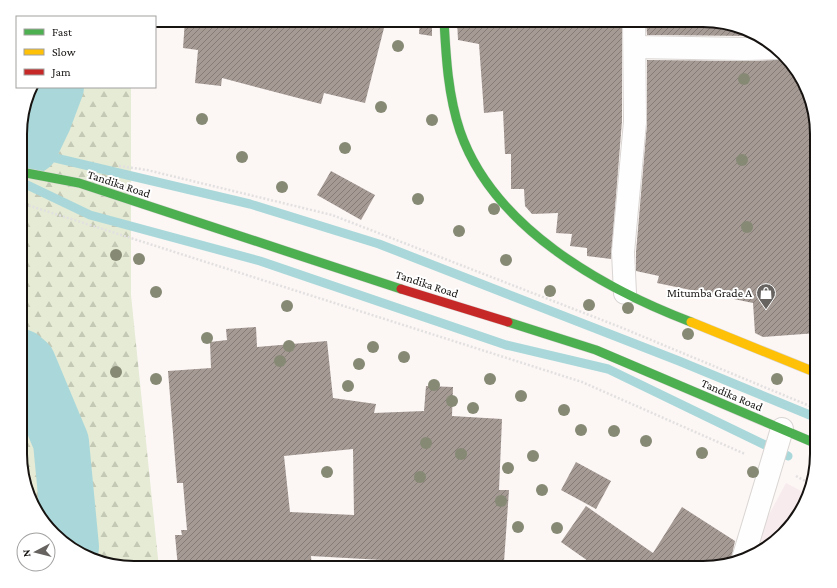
<svg xmlns="http://www.w3.org/2000/svg" width="837" height="588" font-family="'Crimson Pro',serif">
<style>
.education{fill:#f7ebee}
.forest{fill:url(#forest-firs)}
.lines{fill:none;stroke-linecap:round;stroke-linejoin:round}
.stream{stroke:#aad8da;stroke-width:9}
.river{stroke:#aad8da;stroke-width:56}
.building{fill:url(#building-hatch);fill-rule:evenodd}
.street-casing{stroke:#d9d5d3;stroke-width:24}
.fast-casing{stroke:#d9d5d3;stroke-width:10}
.slow-casing{stroke:#d9d5d3;stroke-width:10}
.jam-casing{stroke:#d9d5d3;stroke-width:10}
.path{stroke:#e2e0e0;stroke-width:2.5;stroke-dasharray:2 2;stroke-linecap:butt}
.street{stroke:#fffefe;stroke-width:22}
.fast{stroke:#4caf50;stroke-width:9}
.slow{stroke:#ffc107;stroke-width:9}
.jam{stroke:#c62828;stroke-width:9}
.tree{fill:#868a75}
.labels{text-anchor:middle;dominant-baseline:central;stroke-width:4;stroke-linejoin:round;paint-order:stroke}
.street-label{font-size:12px;fill:#161311;stroke:#fff}
.poi-label{font-size:12px;fill:#161311;stroke:#fff;text-anchor:end}
.rim{fill:none;stroke:#161311;stroke-width:2}
</style>
<defs>
<pattern id="forest-firs" width="22" height="20" patternUnits="userSpaceOnUse"><rect width="22" height="20" fill="#e5ebd5"/><path d="M5 1l3.5 6h-7zM16 11l3.5 6h-7z" fill="#c4c9b6"/></pattern>
<pattern id="building-hatch" width="6" height="6" patternUnits="userSpaceOnUse"><rect width="6" height="6" fill="#a59a94"/><path d="M-1 1l2-2M0 6l6-6M5 7l2-2" fill="none" stroke="#857c77"/></pattern>
</defs>
<rect width="100%" height="100%" fill="#fcf7f5"/>
<!-- education -->
<polygon class="education" points="786,483 805,493 794,523 754,556 754,542"/>
<!-- forest -->
<polygon class="forest" points="32,87 131,87 131,295 159,568 127,568 65,545 35,511 21,469 21,119"/>
<g class="lines">
<!-- stream -->
<g class="stream">
<polyline points="21,146 47,156 250,204 379,244 679,361 817,418"/>
<polyline points="21,182 90,215 260,261 506,345 608,369 788,456"/>
</g>
<!-- river -->
<g class="river">
<polyline points="28,148 31,146 44,119 56,87"/>
<polyline points="21,357 28,363 61,442 71,547"/>
</g>
</g>
<!-- building -->
<g class="building">
<polygon points="185,20 386,20 365,103 324,93 321,104 222,78 221,86 195,83 198,50 183,48"/>
<polygon points="420,20 432,20 432,36 419,34"/>
<polygon points="457,20 622,20 622,121 611,259 587,256 587,248 570,246 572,234 556,233 558,213 532,214 525,206 524,189 511,189 511,154 505,154 503,111 484,113 479,44 458,40"/>
<polygon points="646,20 710,20 751,36 647,35"/>
<polygon points="784,57 805,83 817,127 817,333 763,337 755,333 753,303 657,283 659,276 636,271 636,252 647,123 647,60 745,61 776,60"/>
<polygon points="331,171 375,195 361,220 317,195"/>
<path d="M256 327 257 347 327 341 333 398 376 404 374 413 424 411 426 386 453 387 452 416 502 419 499 490H509L504 562 477 560 476 568H381L382 560 311 556 312 568H178L175 535H182L181 530H187L183 483H177L168 371 211 368 210 342 227 340 226 329ZM353 449 354 515 290 512 284 456Z"/>
<polygon points="576,462 611,481 596,509 561,490"/>
<polygon points="586,506 653,553 682,507 735,541 731,560 730,562 703,568 598,568 561,542"/>
</g>
<g class="lines">
<!-- street casing -->
<g class="street-casing">
<g id="street">
<polyline points="635,47 745,49 776,48"/>
<polyline points="625,293 623,252 635,122 634,20"/>
<polyline points="743,559 782,429"/>
</g>
</g>
<!-- fast casing -->
<g class="fast-casing">
<g id="fast">
<path d="M444 20C446 57 448 95 460 131 493 227 602 288 691 322"/>
<polyline points="21,172 79,183 401,289"/>
<polyline points="508,322 596,350 817,444"/>
</g>
</g>
<!-- slow casing -->
<g class="slow-casing">
<polyline id="slow" points="691,322 817,373"/>
</g>
<!-- jam casing -->
<g class="jam-casing">
<polyline id="jam" points="401,289 508,322"/>
</g>
<!-- path -->
<g class="path">
<polyline points="119,166 147,170 332,215 620,327 817,409"/>
<polyline points="21,203 582,382 745,454"/>
<polyline points="796,476 809,483"/>
</g>
<!-- street -->
<use href="#street" class="street"/>
<!-- fast -->
<use href="#fast" class="fast"/>
<!-- slow -->
<use href="#slow" class="slow"/>
<!-- jam -->
<use href="#jam" class="jam"/>
</g>
<!-- trees -->
<g class="tree">
<circle cx="398" cy="46" r="6"/>
<circle cx="744" cy="79" r="6"/>
<circle cx="381" cy="107" r="6"/>
<circle cx="202" cy="119" r="6"/>
<circle cx="432" cy="120" r="6"/>
<circle cx="345" cy="148" r="6"/>
<circle cx="242" cy="157" r="6"/>
<circle cx="742" cy="160" r="6"/>
<circle cx="282" cy="187" r="6"/>
<circle cx="418" cy="199" r="6"/>
<circle cx="494" cy="209" r="6"/>
<circle cx="747" cy="227" r="6"/>
<circle cx="459" cy="231" r="6"/>
<circle cx="116" cy="255" r="6"/>
<circle cx="139" cy="259" r="6"/>
<circle cx="506" cy="260" r="6"/>
<circle cx="550" cy="291" r="6"/>
<circle cx="156" cy="292" r="6"/>
<circle cx="589" cy="305" r="6"/>
<circle cx="287" cy="306" r="6"/>
<circle cx="628" cy="308" r="6"/>
<circle cx="688" cy="334" r="6"/>
<circle cx="207" cy="338" r="6"/>
<circle cx="289" cy="346" r="6"/>
<circle cx="373" cy="347" r="6"/>
<circle cx="404" cy="357" r="6"/>
<circle cx="280" cy="361" r="6"/>
<circle cx="359" cy="364" r="6"/>
<circle cx="116" cy="372" r="6"/>
<circle cx="156" cy="379" r="6"/>
<circle cx="490" cy="379" r="6"/>
<circle cx="777" cy="379" r="6"/>
<circle cx="434" cy="385" r="6"/>
<circle cx="348" cy="386" r="6"/>
<circle cx="521" cy="396" r="6"/>
<circle cx="452" cy="401" r="6"/>
<circle cx="473" cy="408" r="6"/>
<circle cx="564" cy="410" r="6"/>
<circle cx="581" cy="430" r="6"/>
<circle cx="614" cy="431" r="6"/>
<circle cx="646" cy="441" r="6"/>
<circle cx="426" cy="443" r="6"/>
<circle cx="702" cy="453" r="6"/>
<circle cx="461" cy="454" r="6"/>
<circle cx="533" cy="456" r="6"/>
<circle cx="508" cy="468" r="6"/>
<circle cx="327" cy="472" r="6"/>
<circle cx="753" cy="472" r="6"/>
<circle cx="420" cy="477" r="6"/>
<circle cx="542" cy="490" r="6"/>
<circle cx="501" cy="501" r="6"/>
<circle cx="518" cy="527" r="6"/>
<circle cx="557" cy="528" r="6"/>
</g>
<!-- icons -->
<defs>
<g id="shop-pin" transform="scale(1)"><path d="M0 17L-7.5 6A9.5 9.5 0 1 1 7.5 6Z" fill="#666361" stroke="#fff"/><path d="M-5-2.5h2.3a2.7 3.5 0 0 1 5.4 0H5L5.5 6h-11ZM-1.5-2.5h3a1.5 2.3 0 0 0-3 0Z" fill="#fff"/></g>
</defs>
<g fill-rule="evenodd">
<use href="#shop-pin" x="766" y="293"/>
</g>
<g class="labels">
<!-- street labels -->
<g class="street-label">
<text transform="translate(119 184) rotate(18)">Tandika Road</text>
<text transform="translate(427 284) rotate(18)">Tandika Road</text>
<text transform="translate(732 395) rotate(23)">Tandika Road</text>
</g>
<!-- poi labels -->
<g class="poi-label">
<text x="752" y="293">Mitumba Grade A</text>
</g>
</g>
<!-- crop -->
<path d="M0 0H837V588H0ZM134 27H703A107 107 0 0 1 810 134V454A107 107 0 0 1 703 561H134A107 107 0 0 1 27 454V134A107 107 0 0 1 134 27Z" fill="#fff" fill-rule="evenodd"/>
<path class="rim" d="M134 27H703A107 107 0 0 1 810 134V454A107 107 0 0 1 703 561H134A107 107 0 0 1 27 454V134A107 107 0 0 1 134 27Z"/>
<!-- legend -->
<rect x="16" y="16" width="140" height="72" fill="#ffffff" stroke="#a2a1a0"/>
<rect x="24" y="29" width="20" height="6" fill="#4caf50" stroke="#a2a1a0"/>
<text x="52" y="36" font-size="12" fill="#161311">Fast</text>
<rect x="24" y="49" width="20" height="6" fill="#ffc107" stroke="#a2a1a0"/>
<text x="52" y="56" font-size="12" fill="#161311">Slow</text>
<rect x="24" y="69" width="20" height="6" fill="#c62828" stroke="#a2a1a0"/>
<text x="52" y="76" font-size="12" fill="#161311">Jam</text>
<!-- north arrow -->
<g transform="translate(36 552) rotate(263)"><circle r="19" fill="#ffffff" stroke="#a2a1a0"/>
<path d="M0-3L7 15L0 10L-7 15Z" fill="#666361"/>
<text y="-6" font-size="11" font-weight="bold" text-anchor="middle" fill="#161311">N</text>
</g>
</svg>
